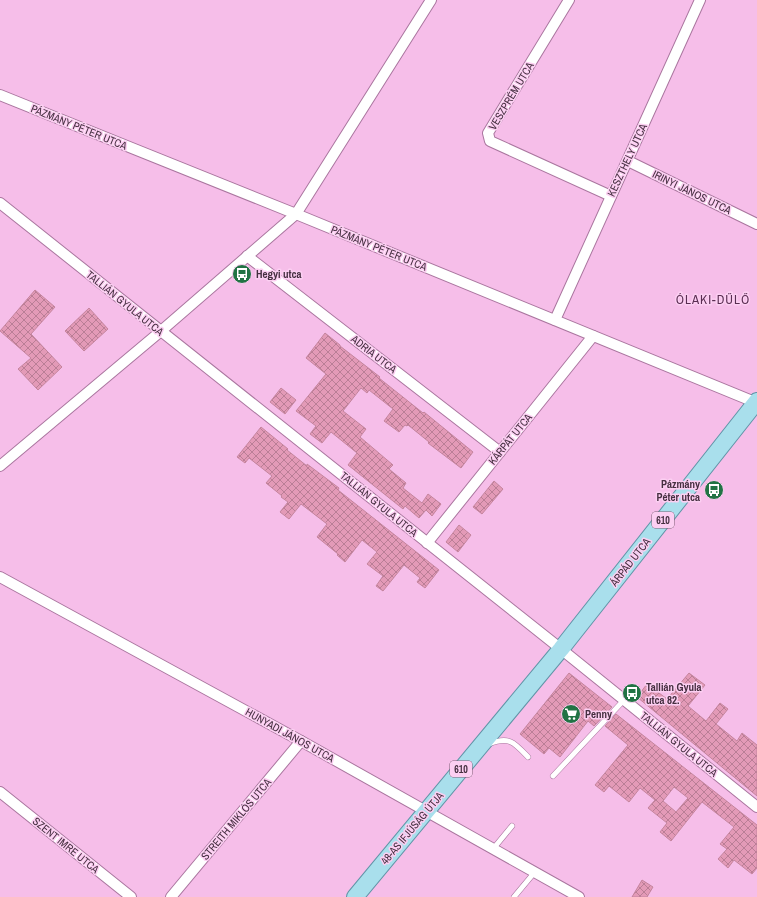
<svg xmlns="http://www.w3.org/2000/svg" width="757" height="897" font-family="'Archivo Narrow',sans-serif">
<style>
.building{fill:url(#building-cross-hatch);stroke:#c5859e;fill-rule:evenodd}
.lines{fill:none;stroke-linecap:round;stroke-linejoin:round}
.lane-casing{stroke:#aa769f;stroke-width:6}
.street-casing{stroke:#aa769f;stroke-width:12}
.primary-casing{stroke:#6194a7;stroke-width:18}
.lane{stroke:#fff;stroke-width:5}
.street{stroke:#fff;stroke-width:10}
.primary{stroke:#a9dfec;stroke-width:16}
.labels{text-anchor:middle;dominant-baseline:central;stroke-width:3;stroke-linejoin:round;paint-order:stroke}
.shield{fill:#fccff2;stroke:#7c5f75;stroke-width:1}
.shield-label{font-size:10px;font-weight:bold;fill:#452f40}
.street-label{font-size:11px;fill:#452f40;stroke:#fccff2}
.poi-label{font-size:11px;font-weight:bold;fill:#452f40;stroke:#fccff2;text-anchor:start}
.quarter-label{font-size:13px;letter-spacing:1px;fill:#5a2d52;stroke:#fccff2}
</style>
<defs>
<pattern id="building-cross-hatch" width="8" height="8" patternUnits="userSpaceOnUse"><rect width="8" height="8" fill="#e39ab7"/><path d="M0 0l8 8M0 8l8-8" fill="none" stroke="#ba7e96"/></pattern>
</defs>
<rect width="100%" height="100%" fill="#f6bee9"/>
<!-- building -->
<g class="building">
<polygon points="35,290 55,307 31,334 62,367 38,390 18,369 31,358 0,331"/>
<polygon points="89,308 108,329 84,351 65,331"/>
<polygon points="325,333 340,345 340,346 380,377 379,378 423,413 424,412 473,452 461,468 428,443 429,442 408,425 407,426 405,425 399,432 384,421 393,409 369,390 367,393 361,388 343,411 366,429 360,437 393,465 389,469 406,483 403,488 422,503 428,494 441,504 432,516 426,510 419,518 405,506 403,509 348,465 357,453 331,432 322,443 310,434 316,426 296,411 326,374 306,358"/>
<polygon points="281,388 296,400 285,414 270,402"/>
<polygon points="261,427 288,449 287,450 307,466 307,464 339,488 338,490 439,570 425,588 417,582 420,578 404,565 383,591 376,586 383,576 367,564 377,552 362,540 345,562 337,555 338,554 317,537 327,524 301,504 289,519 280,512 288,502 281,497 282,496 266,483 272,476 249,458 245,463 237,457"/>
<polygon points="494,481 503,489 482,514 473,507"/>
<polygon points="459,525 471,535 458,552 446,542"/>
<polygon points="569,673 612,707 594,726 588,721 560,757 549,748 544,754 520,734"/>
<polygon points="689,673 705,685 688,706 706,721 720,703 728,709 716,724 737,741 742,733 757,745 757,796 637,697 647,684 667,699"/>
<path d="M616 714 757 825V868L752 874 734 860 728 868 718 859 727 849 720 844 734 827 702 802 671 841 660 832 667 823 648 808 655 800 640 788 629 802 609 786 604 792 595 785 628 745 605 726ZM674 787 688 798 676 812 663 801Z"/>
<polygon points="642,880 653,887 647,897 632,897"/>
</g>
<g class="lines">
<!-- lane casing -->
<g class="lane-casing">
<g id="lane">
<path d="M489 744C509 736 514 742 528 757"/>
<polyline points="553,776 624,700"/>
<polyline points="493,849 512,826"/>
<polyline points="514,897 534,873"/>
</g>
</g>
<!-- street casing -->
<g class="street-casing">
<g id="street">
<polyline points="569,0 488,133 490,141 611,196"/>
<polyline points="0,95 296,214 757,403"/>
<polyline points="628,161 757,224"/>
<polyline points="0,203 561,649 757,807"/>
<polyline points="247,256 500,452"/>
<polyline points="555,320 700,0"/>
<polyline points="0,466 161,331 296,214 431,0"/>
<polyline points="427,543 593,336"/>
<polyline points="0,577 301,741 579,897"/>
<polyline points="0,792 131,897"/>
<polyline points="171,897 301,741"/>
</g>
</g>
<!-- primary casing -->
<g class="primary-casing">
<polyline id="primary" points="355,897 561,649 757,401"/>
</g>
<!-- lane -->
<use href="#lane" class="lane"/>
<!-- street -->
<use href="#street" class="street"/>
<!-- primary -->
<use href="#primary" class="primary"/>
</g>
<!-- icons -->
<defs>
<g id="bus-disc" transform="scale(1)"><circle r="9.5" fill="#217344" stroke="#fccff2"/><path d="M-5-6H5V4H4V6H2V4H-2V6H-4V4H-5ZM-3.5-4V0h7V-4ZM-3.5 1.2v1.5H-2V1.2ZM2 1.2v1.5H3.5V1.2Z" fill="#fff"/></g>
<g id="supermarket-disc" transform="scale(1)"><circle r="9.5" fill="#217344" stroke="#fccff2"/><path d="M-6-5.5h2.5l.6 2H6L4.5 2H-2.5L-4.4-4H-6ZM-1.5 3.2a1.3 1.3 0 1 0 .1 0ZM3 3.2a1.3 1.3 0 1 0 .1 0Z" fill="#fff"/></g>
</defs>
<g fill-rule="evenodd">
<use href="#bus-disc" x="242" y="274"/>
<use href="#bus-disc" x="714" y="490"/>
<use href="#bus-disc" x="632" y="693"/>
<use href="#supermarket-disc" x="571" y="714"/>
</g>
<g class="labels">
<!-- shield labels -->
<g class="shield">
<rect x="652" y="512" width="22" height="16" rx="3"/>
<rect x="450" y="761" width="22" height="16" rx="3"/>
</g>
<g class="shield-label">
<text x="663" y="520">610</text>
<text x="461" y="769">610</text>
</g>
<!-- street labels -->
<g class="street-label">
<text transform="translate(511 96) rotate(-59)">VESZPRÉM UTCA</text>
<text transform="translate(79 127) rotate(22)">PÁZMÁNY PÉTER UTCA</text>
<text transform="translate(627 160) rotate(-65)">KESZTHELY UTCA</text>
<text transform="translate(692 192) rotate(26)">IRINYI JÁNOS UTCA</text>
<text transform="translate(379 248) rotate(22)">PÁZMÁNY PÉTER UTCA</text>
<text transform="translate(125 303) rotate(39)">TALLIÁN GYULA UTCA</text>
<text transform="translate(374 354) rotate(38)">ADRIA UTCA</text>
<text transform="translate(510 439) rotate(-51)">KÁRPÁT UTCA</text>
<text transform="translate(379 504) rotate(39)">TALLIÁN GYULA UTCA</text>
<text transform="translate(630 562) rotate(-52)">ÁRPÁD UTCA</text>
<text transform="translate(290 735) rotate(29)">HUNYADI JÁNOS UTCA</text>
<text transform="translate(679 744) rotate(39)">TALLIÁN GYULA UTCA</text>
<text transform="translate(236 819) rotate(-50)">STREITH MIKLÓS UTCA</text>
<text transform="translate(412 828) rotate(-50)">48-AS IFJÚSÁG ÚTJA</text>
<text transform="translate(66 845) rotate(39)">SZENT IMRE UTCA</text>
</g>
<!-- poi labels -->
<g class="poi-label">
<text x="256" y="274">Hegyi utca</text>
<text x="700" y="484" text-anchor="end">Pázmány<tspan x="700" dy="13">Péter utca</tspan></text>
<text x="646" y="687">Tallián Gyula<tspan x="646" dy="13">utca 82.</tspan></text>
<text x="585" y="714">Penny</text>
</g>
<!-- quarter labels -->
<g class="quarter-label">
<text x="713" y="299">ÓLAKI-DŰLŐ</text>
</g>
</g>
</svg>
